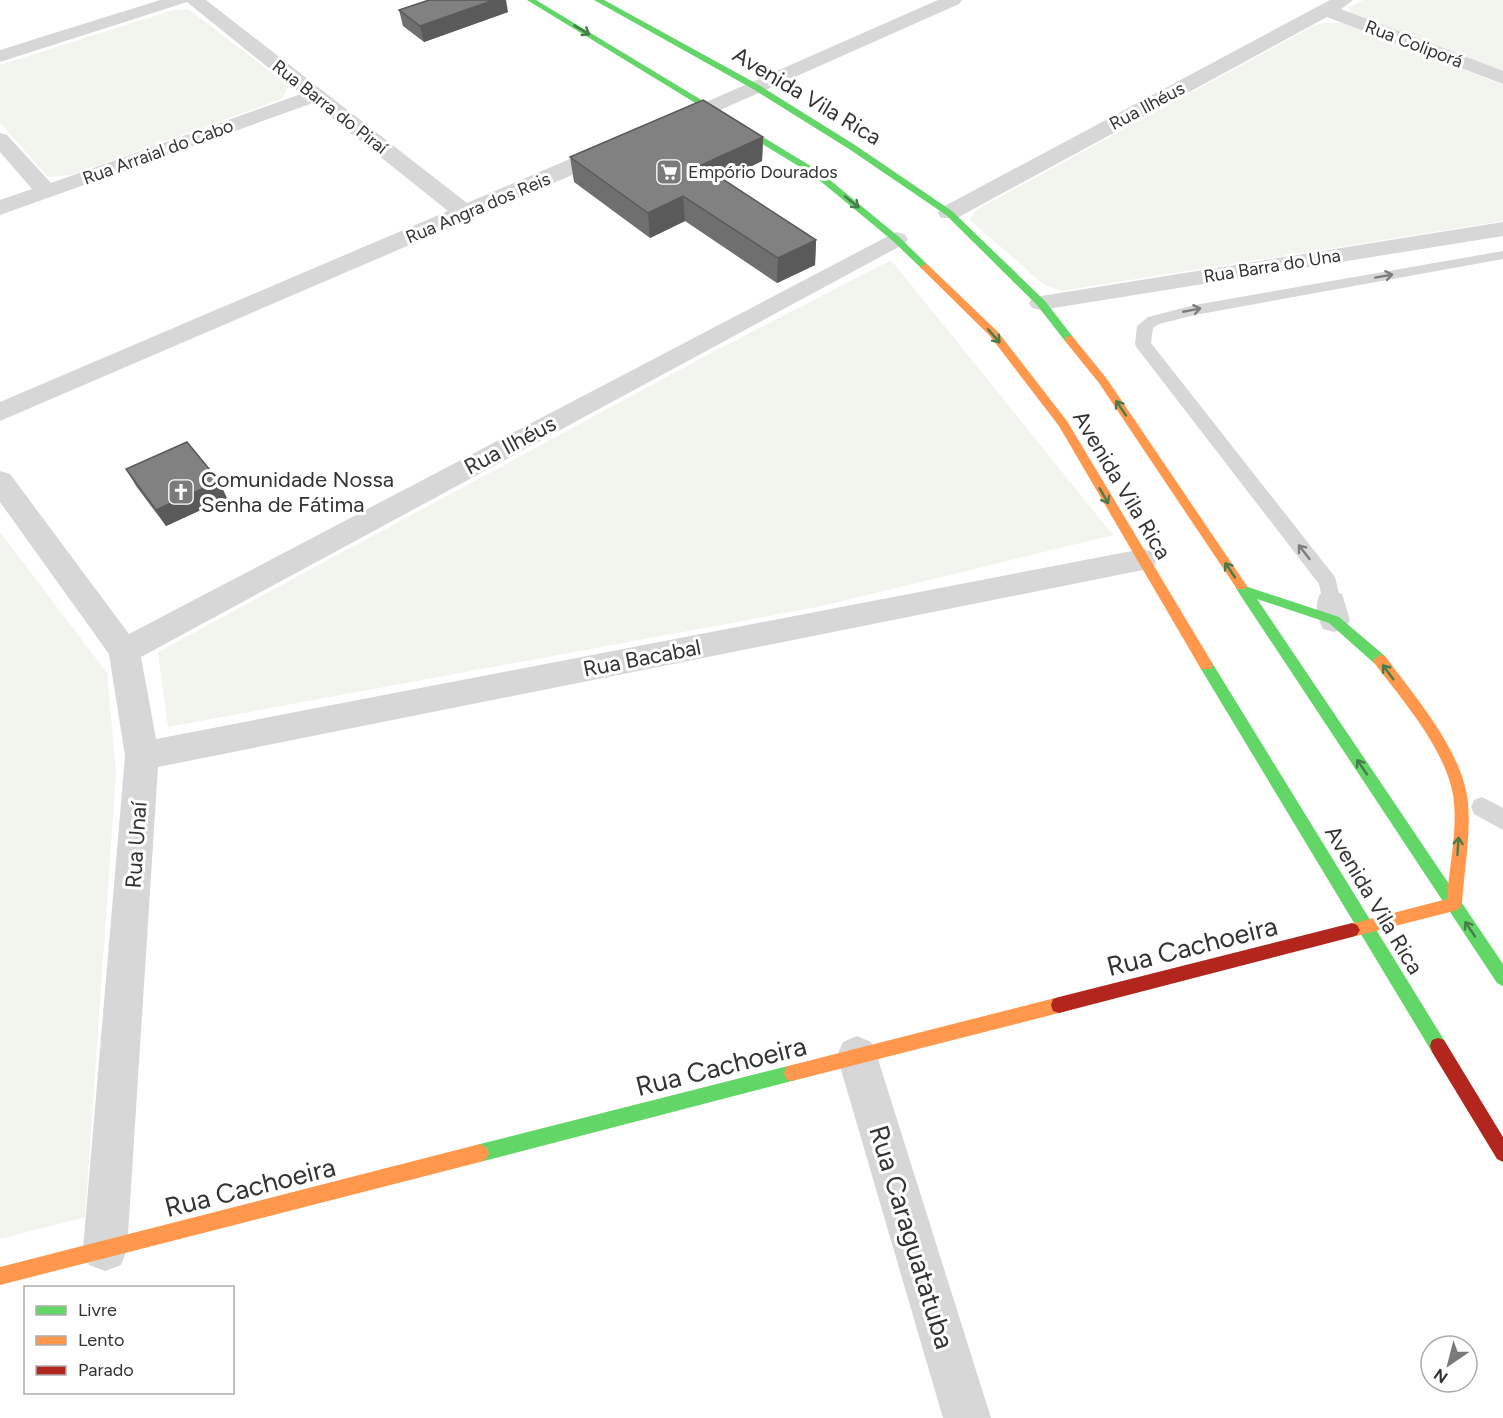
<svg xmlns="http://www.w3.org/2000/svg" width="1503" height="1418" font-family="Figtree,sans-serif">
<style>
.green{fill:#f1f5ed}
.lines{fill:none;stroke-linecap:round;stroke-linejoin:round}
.lane{fill:#d7d7d7;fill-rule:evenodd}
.street{fill:#d7d7d7;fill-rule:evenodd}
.fast{fill:#63d668;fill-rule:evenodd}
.slow{fill:#ff974d;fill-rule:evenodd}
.jam{fill:#b3261e;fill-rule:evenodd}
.wall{fill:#6f6f6f}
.shaded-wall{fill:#5a5a5a}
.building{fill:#818181;stroke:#5a5a5a;stroke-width:1.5}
.oneway{stroke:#497c4b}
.oneway2{stroke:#7d7d7d}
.labels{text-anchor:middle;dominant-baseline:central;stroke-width:6;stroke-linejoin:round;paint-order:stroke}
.far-street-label{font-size:18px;fill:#333;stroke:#fff}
.far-poi-label{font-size:18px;fill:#333;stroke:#fff;text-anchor:start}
.street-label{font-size:22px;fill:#333;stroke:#fff}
.poi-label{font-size:22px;fill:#333;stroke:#fff;text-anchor:start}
.near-street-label{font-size:27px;fill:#333;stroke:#fff}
</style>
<rect width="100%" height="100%" fill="#fff"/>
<!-- green -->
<g class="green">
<polygon points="1363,0 1503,0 1503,73 1354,16 1348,8"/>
<polygon points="188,9 289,86 282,99 71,175 48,177 0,123 0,65 173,10"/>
<polygon points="1326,23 1343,23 1503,85 1503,221 1061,291 1043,284 970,220 976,210 1315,25"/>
<polygon points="891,260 1113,535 818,607 168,727 158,652 709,354"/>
<polygon points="0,532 107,673 116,773 85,1217 0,1239"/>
</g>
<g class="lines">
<!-- lane -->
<g class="lane">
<polygon points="1503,251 1503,259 1195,315 1159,324 1153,328 1151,343 1335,577 1341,602 1338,607 1331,609 1324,607 1319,584 1137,348 1135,344 1137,326 1148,317 1195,305"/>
<polygon points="1482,797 1503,808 1503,830 1474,814 1471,807 1474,800"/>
</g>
<!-- street -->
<g class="street">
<polygon points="160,0 206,0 467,203 605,144 621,144 624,149 621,154 0,421 0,402 448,211 313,103 0,215 0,200 32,189 0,152 0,133 7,135 51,183 301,94 187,2 0,62 0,50"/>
<polygon points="938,0 962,0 959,4 684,126 670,126 667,122 670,118"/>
<polygon points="1330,0 1353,0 1341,9 1503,71 1503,84 1327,17 957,218 941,218 938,213 941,208"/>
<polygon points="1503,222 1503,236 1041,310 1032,308 1029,303 1032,298 1041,296"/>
<polygon points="896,232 904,234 908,239 904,244 141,657 156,739 1142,549 1153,552 1157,560 1153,568 158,767 127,1249 121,1265 105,1271 89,1265 83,1249 125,756 109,654 0,502 0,471 10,474 129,634"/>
<path d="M1331 590 1342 594 1350 620 1345 629 1334 632 1323 629C1317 617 1314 605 1320 594Z"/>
<polygon points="857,1036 871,1042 877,1056 991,1418 943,1418 837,1056 843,1042"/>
</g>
<!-- fast -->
<g class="fast">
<polygon points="527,0 536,0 819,171 899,237 930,267 922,269 893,241 813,175"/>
<polygon points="594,0 604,0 759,85 855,145 952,211 1045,301 1073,337 1073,341 1065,341 1037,305 946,215 849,149 753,89"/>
<polygon points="1241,581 1248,587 1339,617 1385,656 1387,660 1385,664 1375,664 1329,623 1257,599 1503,964 1503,986 1497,983 1239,593 1235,586"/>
<polygon points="1206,660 1211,661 1444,1040 1446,1046 1444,1052 1438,1054 1432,1052 1201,669 1199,665 1201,661"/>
<polygon points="792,1065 798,1067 800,1073 798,1079 792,1081 480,1162 474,1159 471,1153 474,1147 480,1144"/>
</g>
<!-- slow -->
<g class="slow">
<polygon points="925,264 928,265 998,332 1067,421 1211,661 1213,665 1211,669 1201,669 1059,426 990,336 922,269 920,267"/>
<polygon points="1069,336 1073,337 1107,379 1245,583 1247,586 1245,589 1237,589 1099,383 1065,341 1065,337"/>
<path d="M1380 655 1385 656C1415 697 1463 751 1468 803 1471 836 1464 871 1462 904L1459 909 1454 911 1352 937 1347 935 1344 930 1347 925 1447 899C1449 867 1457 834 1454 802 1449 753 1404 702 1375 664L1373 660Z"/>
<polygon points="1059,997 1065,999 1067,1005 1065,1011 1059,1013 792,1081 786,1079 784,1073 786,1067 792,1065"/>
<polygon points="480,1144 486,1147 489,1153 486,1159 480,1162 0,1285 0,1267"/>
</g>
<!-- jam -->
<g class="jam">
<polygon points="1352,923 1357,925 1360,930 1357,935 1352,937 1059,1013 1053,1011 1051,1005 1053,999 1059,997"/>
<polygon points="1438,1038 1444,1040 1503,1137 1503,1162 1497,1159 1432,1052 1430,1046 1432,1040"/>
</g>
</g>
<!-- wall -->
<g class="wall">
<polygon points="399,10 508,12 424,42 403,26"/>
<polygon points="763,137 762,161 723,180 816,240 815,265 777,283 685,221 650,238 574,182 570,157"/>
<polygon points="126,469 227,498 166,526 136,486"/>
</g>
<!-- shaded-wall -->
<g class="shaded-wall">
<polygon points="494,0 506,0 508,12 424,42 420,26"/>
<polygon points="763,137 762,161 702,190 701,165"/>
<polygon points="683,196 685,221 650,238 648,213"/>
<polygon points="816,240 815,265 777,283 778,258"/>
<polygon points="219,481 227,498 166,526 156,510"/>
</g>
<!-- building -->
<g class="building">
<polygon points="429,0 494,0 420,26 399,10"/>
<polygon points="703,100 763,137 701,165 816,240 778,258 683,196 648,213 570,157"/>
<polygon points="187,442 219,481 156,510 126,469"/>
</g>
<!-- one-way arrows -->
<defs><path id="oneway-shaft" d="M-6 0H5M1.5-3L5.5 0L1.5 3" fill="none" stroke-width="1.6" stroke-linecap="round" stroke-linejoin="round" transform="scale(1.5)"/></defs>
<g class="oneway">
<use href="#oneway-shaft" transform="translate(582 30) rotate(31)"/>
<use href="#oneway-shaft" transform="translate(852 202) rotate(39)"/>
<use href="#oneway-shaft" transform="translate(994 336) rotate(49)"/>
<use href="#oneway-shaft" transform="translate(1121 408) rotate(-124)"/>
<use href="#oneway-shaft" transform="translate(1104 496) rotate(60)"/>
<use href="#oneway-shaft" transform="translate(1230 570) rotate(-124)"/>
<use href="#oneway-shaft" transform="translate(1388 672) rotate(-127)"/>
<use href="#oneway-shaft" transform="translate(1362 767) rotate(-124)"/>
<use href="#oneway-shaft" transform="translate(1458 846) rotate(-86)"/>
<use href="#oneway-shaft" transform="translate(1470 929) rotate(-124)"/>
</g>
<g class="oneway2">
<use href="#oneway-shaft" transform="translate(1384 276) rotate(-10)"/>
<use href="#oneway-shaft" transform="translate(1192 310) rotate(-11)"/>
<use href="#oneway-shaft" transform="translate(1304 552) rotate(-128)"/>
</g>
<!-- icons -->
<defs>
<g id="supermarket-square" transform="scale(1.35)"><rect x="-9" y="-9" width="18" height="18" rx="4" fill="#7a7a7a" stroke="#fff"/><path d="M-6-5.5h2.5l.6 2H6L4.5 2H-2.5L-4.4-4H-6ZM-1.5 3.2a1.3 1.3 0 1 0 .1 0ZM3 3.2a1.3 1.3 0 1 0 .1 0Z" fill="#fff"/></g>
<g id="church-square" transform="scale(1.35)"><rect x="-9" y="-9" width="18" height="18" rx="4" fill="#7a7a7a" stroke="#fff"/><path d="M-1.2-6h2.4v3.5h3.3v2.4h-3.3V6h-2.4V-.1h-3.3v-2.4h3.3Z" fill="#fff"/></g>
</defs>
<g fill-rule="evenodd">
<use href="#supermarket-square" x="669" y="172"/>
<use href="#church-square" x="181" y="492"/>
</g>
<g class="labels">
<!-- far-street labels -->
<g class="far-street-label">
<text transform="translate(1414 44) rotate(21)">Rua Coliporá</text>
<text transform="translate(1147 106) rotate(-28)">Rua Ilhéus</text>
<text transform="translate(330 107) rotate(38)">Rua Barra do Piraí</text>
<text transform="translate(158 152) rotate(-20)">Rua Arraial do Cabo</text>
<text transform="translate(478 208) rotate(-23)">Rua Angra dos Reis</text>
<text transform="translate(1272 266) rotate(-9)">Rua Barra do Una</text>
</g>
<!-- far-poi labels -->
<g class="far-poi-label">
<text x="688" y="172">Empório Dourados</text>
</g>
<!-- street labels -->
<g class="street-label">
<text transform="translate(807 96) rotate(31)">Avenida Vila Rica</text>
<text transform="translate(510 445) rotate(-28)">Rua Ilhéus</text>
<text transform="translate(1122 485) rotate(59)">Avenida Vila Rica</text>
<text transform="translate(642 658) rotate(-11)">Rua Bacabal</text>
<text transform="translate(136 845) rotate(-86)">Rua Unaí</text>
<text transform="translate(1374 900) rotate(59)">Avenida Vila Rica</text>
</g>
<!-- poi labels -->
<g class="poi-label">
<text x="201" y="479">Comunidade Nossa<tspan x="201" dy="25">Senha de Fátima</tspan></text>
</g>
<!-- near-street labels -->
<g class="near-street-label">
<text transform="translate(1192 946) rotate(-14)">Rua Cachoeira</text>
<text transform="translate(721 1066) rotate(-14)">Rua Cachoeira</text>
<text transform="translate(250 1187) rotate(-14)">Rua Cachoeira</text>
<text transform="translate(912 1237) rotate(73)">Rua Caraguatatuba</text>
</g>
</g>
<!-- legend -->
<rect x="24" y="1286" width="210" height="108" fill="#ffffff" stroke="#adadad" stroke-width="1.5"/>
<rect x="36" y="1306" width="30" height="9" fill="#63d668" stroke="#adadad" stroke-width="1.5"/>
<text x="78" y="1316" font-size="18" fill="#333333">Livre</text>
<rect x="36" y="1336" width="30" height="9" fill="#ff974d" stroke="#adadad" stroke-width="1.5"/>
<text x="78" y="1346" font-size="18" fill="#333333">Lento</text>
<rect x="36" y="1366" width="30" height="9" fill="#b3261e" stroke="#adadad" stroke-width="1.5"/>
<text x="78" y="1376" font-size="18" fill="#333333">Parado</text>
<!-- north arrow -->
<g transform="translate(1449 1364) rotate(215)"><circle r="28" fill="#ffffff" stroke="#adadad" stroke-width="1.5"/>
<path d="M0-4.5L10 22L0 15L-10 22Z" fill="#7a7a7a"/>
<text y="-9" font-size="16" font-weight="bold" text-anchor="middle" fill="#333333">N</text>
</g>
</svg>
